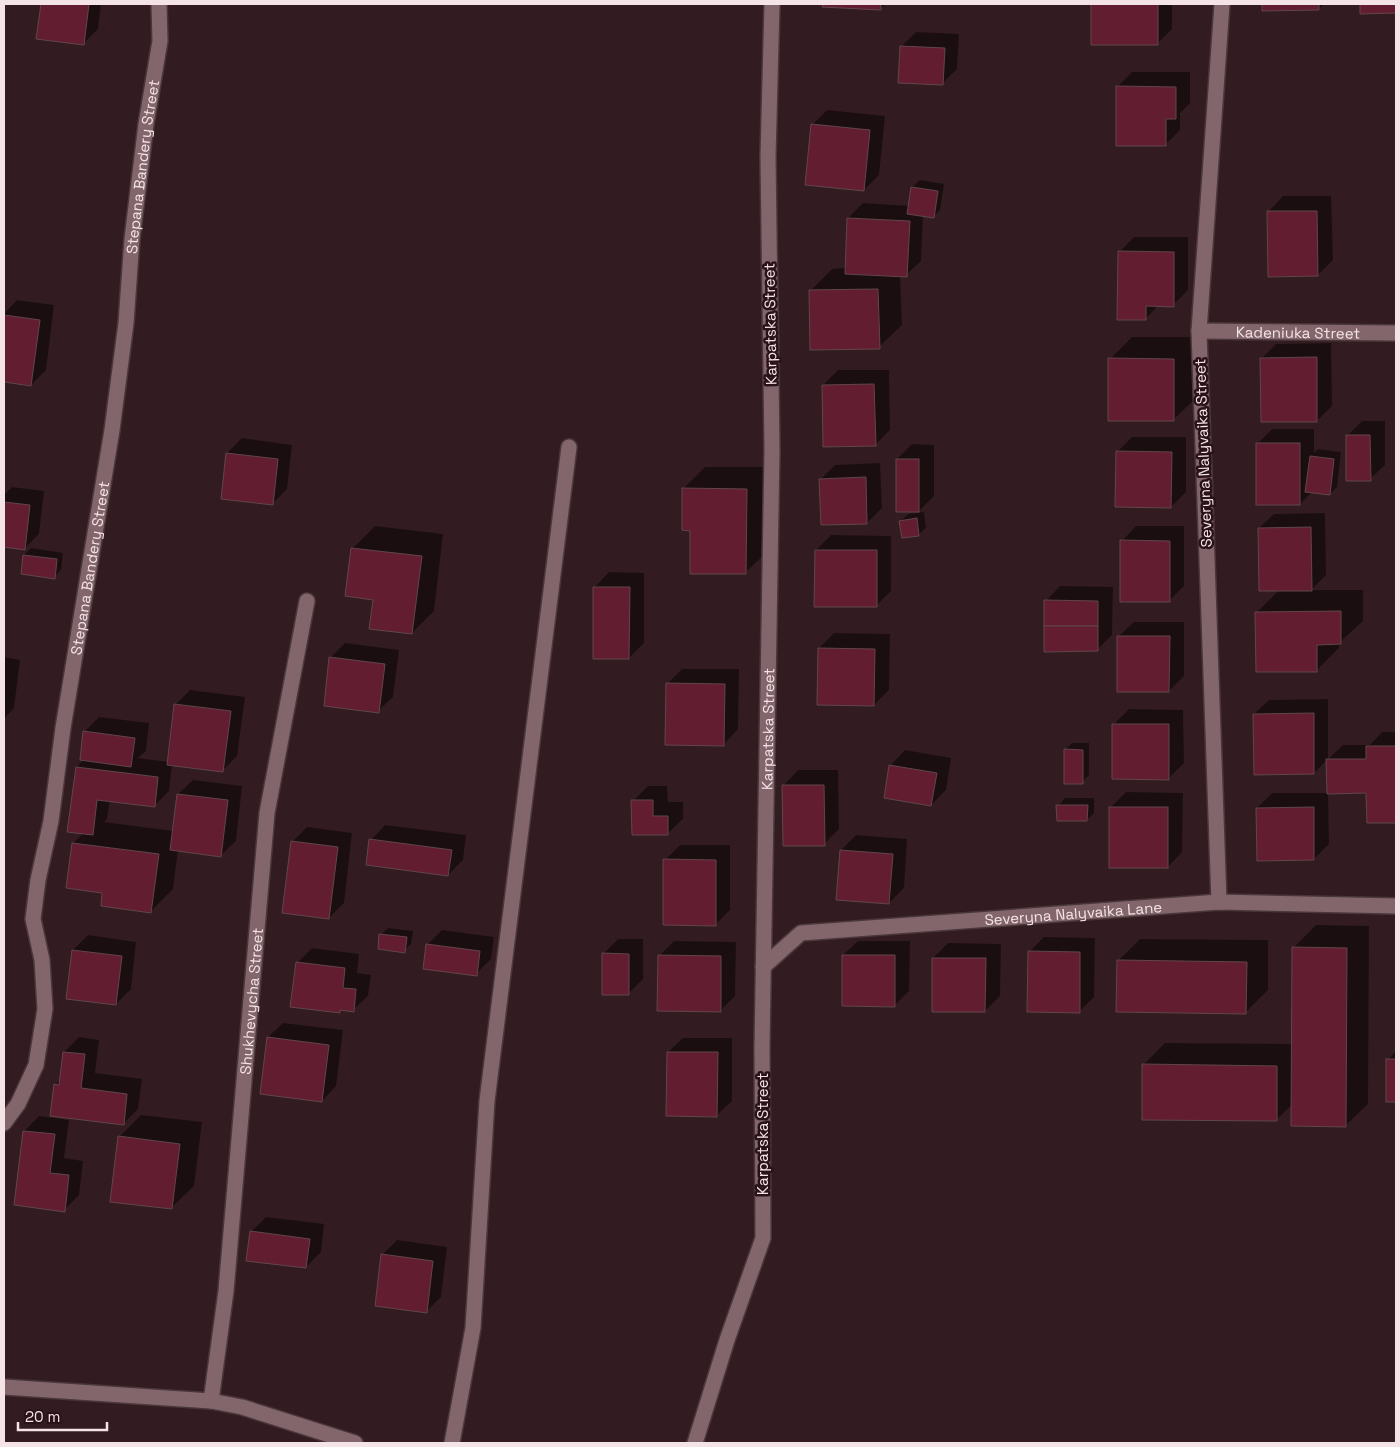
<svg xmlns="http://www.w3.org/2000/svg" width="1400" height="1447" font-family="'Space Grotesk',sans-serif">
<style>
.shadow{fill:#0007}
.building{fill:#631d31;stroke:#60464b}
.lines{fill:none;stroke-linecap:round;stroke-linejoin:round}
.minor-casing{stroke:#4a373b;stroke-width:18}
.minor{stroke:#82666b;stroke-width:15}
.labels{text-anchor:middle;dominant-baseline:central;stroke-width:5;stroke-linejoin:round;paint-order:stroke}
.street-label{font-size:15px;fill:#f5e4e7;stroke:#291318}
</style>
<rect width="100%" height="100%" fill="#331c21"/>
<!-- shadow -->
<g class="shadow">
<polygon points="42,4 101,4 98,29 83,44 38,38"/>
<polygon points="824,4 886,4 880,9 824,6"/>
<polygon points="1092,4 1172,4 1172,29 1157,44 1092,43"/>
<polygon points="1264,4 1324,4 1319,9 1264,10"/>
<polygon points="916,32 959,34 957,69 942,84 901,47"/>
<polygon points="1132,72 1190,72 1190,103 1180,113 1180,130 1165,145 1117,87"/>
<polygon points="827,110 885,116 879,175 864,190 812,125"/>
<polygon points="920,180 944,184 940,210 933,217 923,215 921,261 906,275 900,275 902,325 879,347 810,291 832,269 846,268 848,218 863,203 910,206 912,187"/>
<polygon points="1283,196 1331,196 1333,260 1318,275 1269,211"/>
<polygon points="1134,237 1188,237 1188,290 1173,305 1159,305 1145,319 1119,252"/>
<polygon points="17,300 54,305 46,370 31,385 4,381 4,314"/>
<polygon points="1132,337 1196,337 1196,398 1173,420 1110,359"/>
<polygon points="1331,343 1332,406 1317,421 1261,359 1276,344"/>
<polygon points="838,370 889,370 890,430 875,445 823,385"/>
<polygon points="1362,421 1385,421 1385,465 1370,479 1347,436"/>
<polygon points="1272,429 1314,429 1314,453 1318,449 1341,452 1337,487 1330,494 1312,492 1300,504 1257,444"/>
<polygon points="1132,437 1186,437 1186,492 1171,507 1117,452"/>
<polygon points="242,438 292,445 287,489 272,504 227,453"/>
<polygon points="912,444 934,445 934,496 919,511 897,459"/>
<polygon points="880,463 882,508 867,523 820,480 835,465"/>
<polygon points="705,467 768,467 768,551 745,573 692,530 683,489"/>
<polygon points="12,487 44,491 39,534 25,548 4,546 4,495"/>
<polygon points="924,512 926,528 918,535 901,521 908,514"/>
<polygon points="1325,513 1326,575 1311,590 1363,590 1363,621 1339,643 1339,648 1317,670 1256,613 1279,590 1259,528 1274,514"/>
<polygon points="375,526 443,534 434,611 412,633 374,599 353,548"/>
<polygon points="1136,526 1184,526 1184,586 1169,601 1122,541"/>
<polygon points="831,535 891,536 891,591 876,606 816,550"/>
<polygon points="31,548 63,553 61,570 54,577 24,555"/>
<polygon points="609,572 644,573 644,643 629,658 595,587"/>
<polygon points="1060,586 1113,587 1112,635 1097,650 1046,601"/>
<polygon points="1134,622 1184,622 1184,676 1169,691 1119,636"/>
<polygon points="834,633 890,634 889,690 874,705 819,648"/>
<polygon points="345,643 399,650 393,697 378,711 331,657"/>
<polygon points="4,657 20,660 14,708 4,719"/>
<polygon points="682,669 739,669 738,729 724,744 668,683"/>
<polygon points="190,690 245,697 237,756 222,771 172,764 169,791 154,806 110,800 107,819 104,822 173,831 178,794 193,780 242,786 236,841 221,855 178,850 173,889 151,911 104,892 73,843 84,833 77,767 84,759 84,732 99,717 149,723 146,751 138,758 168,762 175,705"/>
<polygon points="1328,699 1328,759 1343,745 1370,745 1382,732 1396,732 1396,822 1368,822 1368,792 1328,793 1328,759 1314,773 1254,714 1269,700"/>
<polygon points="1129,709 1183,710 1184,763 1169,778 1114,724"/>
<polygon points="1072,743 1089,743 1089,775 1082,782 1065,750"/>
<polygon points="905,750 951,758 946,790 931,805 885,797 891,765"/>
<polygon points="798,770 838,770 839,829 824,844 784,785"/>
<polygon points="648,786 667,786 668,802 683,802 683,819 668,833 633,801"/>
<polygon points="1126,792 1183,793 1182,852 1168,867 1111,807"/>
<polygon points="1272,793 1328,793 1329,844 1314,859 1257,808"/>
<polygon points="1065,798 1094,798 1094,813 1087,820 1058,806"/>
<polygon points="385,825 466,835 463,860 448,875 371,840"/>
<polygon points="307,827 352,833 344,903 329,918 292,842"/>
<polygon points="856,835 907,839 904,888 889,903 841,850"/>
<polygon points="680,845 730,845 730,910 715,925 665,860"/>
<polygon points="1316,925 1369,926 1368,1104 1345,1126 1293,1104 1276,1120 1143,1065 1165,1043 1293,1044 1294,947"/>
<polygon points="388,928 413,931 411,944 404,951 381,935"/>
<polygon points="442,930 494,937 491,959 476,974 427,945"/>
<polygon points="88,935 136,942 131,989 116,1004 68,997 73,950"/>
<polygon points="1044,937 1095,938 1094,997 1080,1011 1029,952"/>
<polygon points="618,939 643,939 643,979 628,994 603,954"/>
<polygon points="1140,939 1268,940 1268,990 1246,1012 1118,961"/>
<polygon points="674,941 736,942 735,996 720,1011 659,956"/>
<polygon points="858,941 910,941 909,991 894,1006 843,955"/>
<polygon points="948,943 1001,944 1000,996 985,1011 933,958"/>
<polygon points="312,948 359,954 357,973 371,975 368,996 353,1010 342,1009 339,1012 297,963"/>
<polygon points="283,1023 343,1030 336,1086 322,1101 268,1037"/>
<polygon points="79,1037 99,1040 95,1073 142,1079 138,1109 123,1124 55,1085 61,1079 64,1052"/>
<polygon points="683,1038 732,1038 732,1101 717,1115 668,1052"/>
<polygon points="1396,1051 1396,1101 1387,1100 1388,1060"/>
<polygon points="141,1115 202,1122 194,1186 171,1208 119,1137"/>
<polygon points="39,1116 69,1120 64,1158 83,1161 79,1195 64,1210 24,1131"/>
<polygon points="266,1217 324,1224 321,1252 306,1267 251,1232"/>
<polygon points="397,1240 447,1247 441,1297 426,1312 382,1255"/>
</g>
<!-- building -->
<g class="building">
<polygon points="41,4 89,4 84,45 36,39"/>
<polygon points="823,4 881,4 881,10 822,7"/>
<rect x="1091" y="4" width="67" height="41"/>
<polygon points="1262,4 1319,4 1319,10 1262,11"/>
<polygon points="1360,4 1396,4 1396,13 1360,14"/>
<polygon points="900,46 945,48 943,85 898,83"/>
<polygon points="1116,86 1176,87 1176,119 1166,119 1166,146 1116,146"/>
<polygon points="811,124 870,130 864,191 805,185"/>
<polygon points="911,187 938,191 934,218 907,214"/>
<polygon points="1267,211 1317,211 1318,276 1268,277"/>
<polygon points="847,218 910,221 907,277 845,274"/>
<polygon points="1118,251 1174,252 1174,307 1146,306 1146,320 1117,320"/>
<polygon points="878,289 880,349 810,350 809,290"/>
<polygon points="4,315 40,320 31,386 4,382"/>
<polygon points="1317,357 1317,422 1261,422 1260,358"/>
<polygon points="1108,358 1174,359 1174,421 1108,421"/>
<polygon points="874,384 876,446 823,447 822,385"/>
<polygon points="1346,435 1370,435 1371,481 1346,481"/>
<rect x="1256" y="443" width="44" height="62"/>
<polygon points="1116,451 1172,452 1171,508 1115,507"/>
<polygon points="226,453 278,459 273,505 221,499"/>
<polygon points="1310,456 1334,459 1330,495 1305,492"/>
<rect x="896" y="459" width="23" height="53"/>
<polygon points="866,477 867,524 821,525 819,479"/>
<polygon points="682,488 747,489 746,574 690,574 690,531 682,530"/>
<polygon points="4,502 30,505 25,550 4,547"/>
<polygon points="917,518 919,536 902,538 899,521"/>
<polygon points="1311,527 1312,591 1259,591 1258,528"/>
<polygon points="1120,540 1170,541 1170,602 1120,602"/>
<polygon points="351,548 422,556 412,634 369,629 373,600 345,596"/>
<polygon points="815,550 877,550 877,607 814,607"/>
<polygon points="23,555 57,559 55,579 21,574"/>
<polygon points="593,587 630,587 629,659 593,659"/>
<polygon points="1044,600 1098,601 1098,626 1044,626"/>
<polygon points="1341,611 1341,644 1317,645 1317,672 1256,672 1255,612"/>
<polygon points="1044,626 1098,626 1098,651 1044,652"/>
<polygon points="1117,636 1170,636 1169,692 1117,692"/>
<polygon points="818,648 875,649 874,706 817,705"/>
<polygon points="329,657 385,664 379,713 324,706"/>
<polygon points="666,683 725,684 724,746 665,745"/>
<polygon points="174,704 231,711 223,772 167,765"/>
<polygon points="1314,713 1314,774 1254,775 1253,714"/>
<polygon points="1112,724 1169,724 1169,780 1112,779"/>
<polygon points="83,731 135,738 131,767 80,760"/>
<polygon points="1366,746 1396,746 1396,823 1367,823 1366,793 1327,794 1326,759 1366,759"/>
<polygon points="1064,749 1083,750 1083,784 1064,784"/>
<polygon points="889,765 937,773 931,806 884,798"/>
<polygon points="76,767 158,777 155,807 97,800 93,835 67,832"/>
<polygon points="782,785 824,785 825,846 783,846"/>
<polygon points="177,794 228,800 221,857 170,850"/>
<polygon points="631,800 653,800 653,816 668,816 668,835 632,835"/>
<polygon points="1056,805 1088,805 1087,821 1057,821"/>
<rect x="1109" y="807" width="59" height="61"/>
<polygon points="1314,807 1314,860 1257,861 1256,808"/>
<polygon points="369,839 452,850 448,876 366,865"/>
<polygon points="291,841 338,847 329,919 282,913"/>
<polygon points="72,843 159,854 151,913 101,906 102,893 66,888"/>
<polygon points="840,850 893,854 889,904 836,900"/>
<polygon points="663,859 716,860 716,926 663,925"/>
<polygon points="379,934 407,937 405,953 378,949"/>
<polygon points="426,944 480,951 477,976 423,969"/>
<polygon points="1292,947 1347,948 1346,1127 1291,1126"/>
<polygon points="72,950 122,956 116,1005 66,999"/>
<polygon points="1028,951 1080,952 1080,1013 1027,1012"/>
<polygon points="602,953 629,954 629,995 602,995"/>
<polygon points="658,955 721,956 721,1012 657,1011"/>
<polygon points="842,955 895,955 895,1007 842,1006"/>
<polygon points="932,958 986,958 985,1012 932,1012"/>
<polygon points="1117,960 1247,962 1246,1014 1116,1012"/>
<polygon points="296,962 345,968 343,988 356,989 354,1012 340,1010 340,1013 290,1007"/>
<polygon points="267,1037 329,1045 322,1102 260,1094"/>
<polygon points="63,1052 85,1054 81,1088 127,1094 124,1125 50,1116 54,1084 59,1085"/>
<polygon points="667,1052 718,1052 717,1117 666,1116"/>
<rect x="1386" y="1059" width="10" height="43"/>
<polygon points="1142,1064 1277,1066 1277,1121 1142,1120"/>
<polygon points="23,1131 55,1134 50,1173 69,1175 65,1212 14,1205"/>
<polygon points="118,1136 180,1144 172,1209 110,1202"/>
<polygon points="250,1231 310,1239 306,1268 246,1261"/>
<polygon points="381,1254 433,1261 427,1313 375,1306"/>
</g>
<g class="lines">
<!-- minor casing -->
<g class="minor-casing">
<g id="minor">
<path id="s1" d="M1199 331 1396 333"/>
<polyline points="1219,902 1199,331 1222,4"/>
<path id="s2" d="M763 967 801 933 1219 902 1396 906"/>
<path id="s3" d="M4 1123 18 1104 36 1065 45 1009 42 960 33 919 38 880 51 821 63 728 112 430 126 323 132 239 146 124 160 41 159 4"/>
<polyline points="4,1387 211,1401 242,1407 355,1443"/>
<path id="s4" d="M211 1401 226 1291 267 813 307 601"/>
<polyline points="452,1443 473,1328 487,1101 569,447"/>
<path id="s5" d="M695 1443 727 1340 763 1238 762 1047 772 450 768 157 772 4"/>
</g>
</g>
<!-- minor -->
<use href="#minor" class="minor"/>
</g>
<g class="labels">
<!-- street labels -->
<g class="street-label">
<text stroke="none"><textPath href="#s3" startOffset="975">Stepana Bandery Street</textPath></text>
<text transform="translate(770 324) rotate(-91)">Karpatska Street</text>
<text stroke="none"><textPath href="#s1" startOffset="99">Kadeniuka Street</textPath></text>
<text transform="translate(1203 453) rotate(-92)">Severyna Nalyvaika Street</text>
<text stroke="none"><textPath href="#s3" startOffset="570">Stepana Bandery Street</textPath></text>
<text stroke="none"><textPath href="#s5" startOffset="725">Karpatska Street</textPath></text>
<text stroke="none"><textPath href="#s2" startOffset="324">Severyna Nalyvaika Lane</textPath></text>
<text stroke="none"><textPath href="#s4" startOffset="402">Shukhevycha Street</textPath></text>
<text transform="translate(762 1134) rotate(-90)">Karpatska Street</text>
</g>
</g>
<!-- border -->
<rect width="1400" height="1447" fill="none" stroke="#f5e4e7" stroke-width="10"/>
<!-- scale -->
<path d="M18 1422v8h89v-8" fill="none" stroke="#f5e4e7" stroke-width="2.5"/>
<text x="25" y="1422" font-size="15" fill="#f5e4e7" stroke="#291318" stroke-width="4" paint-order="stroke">20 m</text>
</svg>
